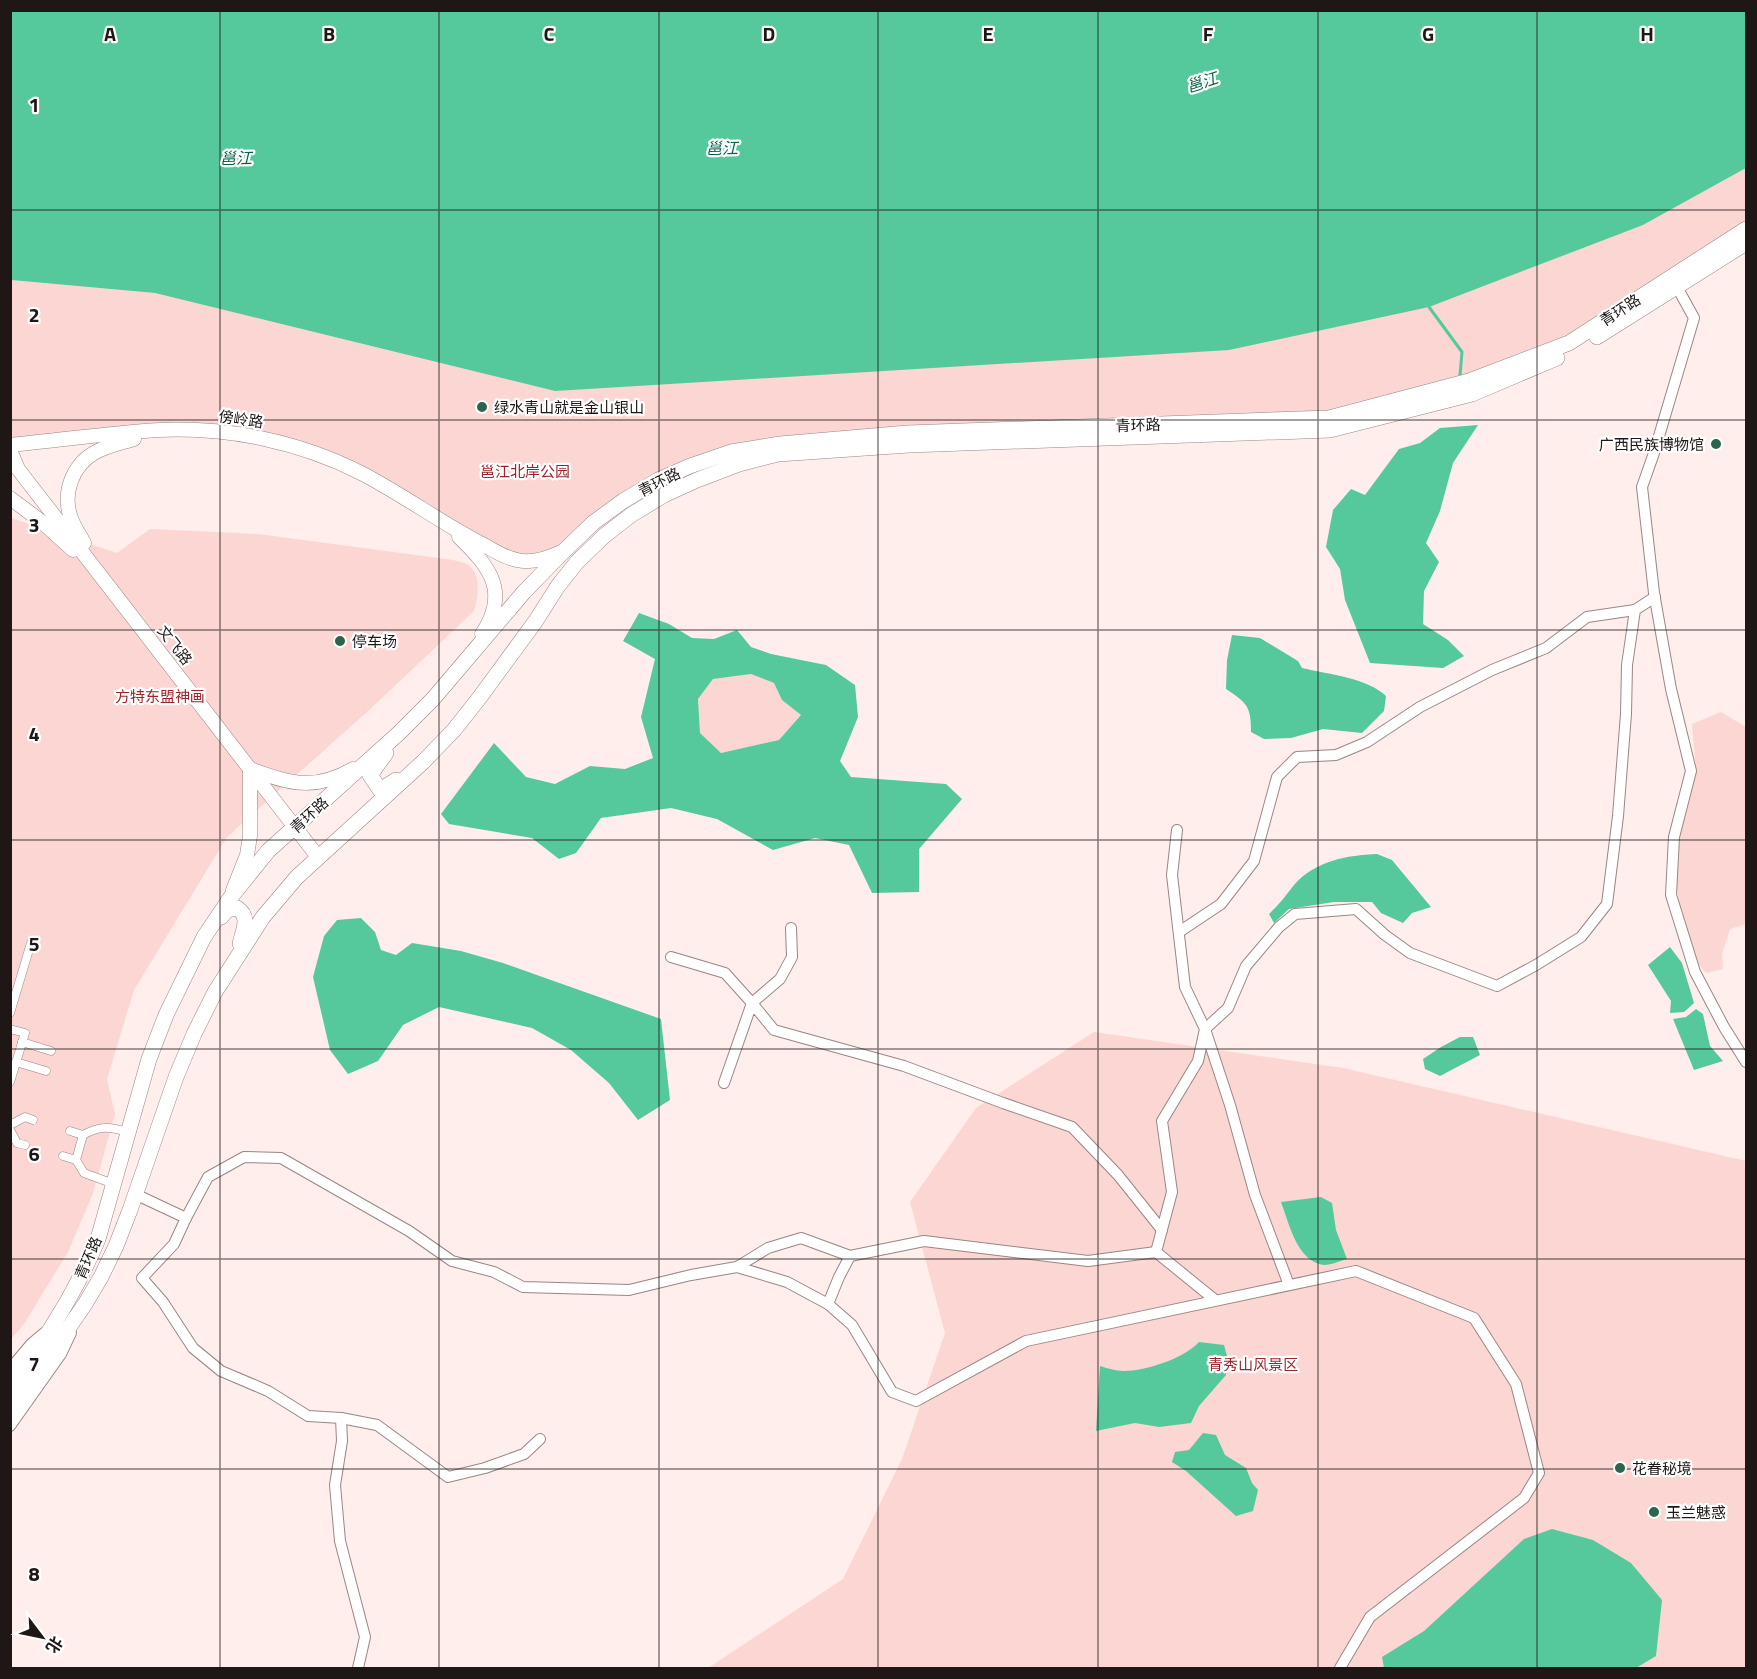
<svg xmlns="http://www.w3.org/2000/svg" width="1757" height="1679" font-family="'Titillium Web','Noto Sans SC',sans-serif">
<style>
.green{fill:#fbd6d3}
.water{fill:#55c99b;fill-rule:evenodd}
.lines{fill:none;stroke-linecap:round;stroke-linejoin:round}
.stream{stroke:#55c99b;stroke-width:3}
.pedestrian-casing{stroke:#998685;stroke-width:9}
.minor-casing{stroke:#998685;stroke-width:12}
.tertiary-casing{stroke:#998685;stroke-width:15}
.secondary-casing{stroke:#998685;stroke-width:16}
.pedestrian{stroke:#fff;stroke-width:8}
.minor{stroke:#fff;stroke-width:10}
.tertiary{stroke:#fff;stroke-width:14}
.secondary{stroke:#fff;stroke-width:15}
.grid{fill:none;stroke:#1e1716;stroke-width:1.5;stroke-opacity:0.55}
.poi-dot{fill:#2c654e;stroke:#fff;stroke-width:2}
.labels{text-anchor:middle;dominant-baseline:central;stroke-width:4.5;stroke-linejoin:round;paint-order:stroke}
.street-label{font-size:15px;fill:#1e1716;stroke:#fff}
.poi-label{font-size:15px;fill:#1e1716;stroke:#fff;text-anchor:start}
.park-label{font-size:15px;fill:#9c242a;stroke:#fff}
.water-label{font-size:16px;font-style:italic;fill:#046346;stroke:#fff}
.grid-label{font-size:20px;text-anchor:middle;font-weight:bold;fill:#1e1716;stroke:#fff;stroke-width:4.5;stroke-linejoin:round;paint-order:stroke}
</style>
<rect width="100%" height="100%" fill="#ffeeec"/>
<!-- green -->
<g class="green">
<polygon points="1746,168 1746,229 1569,343 1329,418 780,444 658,480 564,551 528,561 320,456 195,430 11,445 10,280 155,293 555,391 1643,225"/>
<path d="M11 518 117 553 150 529 258 534 453 560C457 561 463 562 467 564 482 574 478 597 474 611L368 711 227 837 134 990 107 1079 115 1114 93 1193 68 1252 24 1324 11 1339Z"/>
<polygon points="751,674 774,683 782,700 801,715 779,740 721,753 700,733 698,699 713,679"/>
<polygon points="1721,712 1746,727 1746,924 1730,929 1722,954 1723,969 1706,973 1687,950 1677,889 1668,857 1680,842 1675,828 1696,770 1692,724"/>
<polygon points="1094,1032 1343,1068 1746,1161 1746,1668 708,1668 843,1579 902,1459 945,1333 910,1202 976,1108"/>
</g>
<!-- water -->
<g class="water">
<polygon points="10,11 1746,11 1746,168 1643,225 1429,307 1229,350 555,391 155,293 11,280"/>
<polygon points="1478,425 1453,463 1440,511 1426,543 1439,562 1424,591 1423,624 1448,640 1464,656 1443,668 1370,663 1345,600 1340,569 1326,547 1333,510 1351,489 1365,495 1399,449 1420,443 1440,428"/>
<path d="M639 613 669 624 692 638 714 639 737 630 751 647 771 654 826 665 855 685 858 717 840 761 851 777 946 784 962 799 919 849V892L872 893 849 845 815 838 773 850 717 819 671 808 601 818 576 853 559 859 532 838 449 824 441 814 494 743 526 777 555 784 590 766 625 769 653 758 641 717 655 659 623 641ZM751 674 774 683 782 700 801 715 779 740 721 753 700 733 698 699 713 679Z"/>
<path d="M1232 635 1260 638 1298 661 1302 668C1327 674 1368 678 1386 696L1384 711 1362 733 1323 729 1291 738 1264 739 1251 732C1251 706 1247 703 1226 689L1227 660Z"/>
<path d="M1377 854 1392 860 1431 907 1412 913 1403 923 1381 913 1372 902H1334L1289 909 1274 923 1269 914C1279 905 1286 895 1294 885 1315 861 1347 855 1377 854Z"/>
<polygon points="361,918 375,932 381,950 396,955 412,943 461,951 503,963 661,1019 670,1100 638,1120 609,1083 571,1050 532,1028 439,1007 403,1025 378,1061 348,1074 330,1050 313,977 324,936 337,920"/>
<polygon points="1670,947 1682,963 1694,1003 1684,1012 1670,1013 1671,1001 1648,965"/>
<polygon points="1696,1009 1703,1014 1710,1046 1723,1061 1694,1070 1673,1019 1686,1017"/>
<polygon points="1460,1037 1473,1037 1480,1055 1440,1076 1425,1069 1423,1059 1441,1047"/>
<path d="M1321 1197 1332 1203 1336 1230 1347 1259C1340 1261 1331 1265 1324 1265 1297 1262 1289 1223 1281 1202Z"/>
<path d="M1199 1342 1224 1345 1227 1356 1226 1375 1199 1406 1191 1423 1159 1427 1135 1423 1096 1431 1100 1366C1107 1368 1116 1371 1124 1371 1146 1371 1185 1358 1199 1342Z"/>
<polygon points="1203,1433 1216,1435 1225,1455 1246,1468 1252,1483 1258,1490 1253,1511 1236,1516 1186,1471 1172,1462 1175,1452 1189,1450"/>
<polygon points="1552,1529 1593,1540 1631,1563 1662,1600 1656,1656 1636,1668 1384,1668 1382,1657 1424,1631 1524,1539"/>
</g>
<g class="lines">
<!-- stream -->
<polyline class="stream" points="1429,307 1462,352 1460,375"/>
<!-- pedestrian casing -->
<g class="pedestrian-casing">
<g id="pedestrian">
<polyline points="10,1013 31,943"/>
<polyline points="10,1029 25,1033 10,1082"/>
<polyline points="22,1042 51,1051"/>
<polyline points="16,1062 46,1071"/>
<polyline points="10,1125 25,1117 33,1120"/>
<polyline points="10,1130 17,1143 25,1145"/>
<polyline points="70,1131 83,1135"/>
<polyline points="63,1156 76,1160"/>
<path d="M114 1184 84 1173 76 1160 83 1135C101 1125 109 1127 128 1132"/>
</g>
</g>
<!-- minor casing -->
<g class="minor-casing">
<g id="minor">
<polyline points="1677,287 1694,318 1654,453 1642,487 1654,593 1671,689 1691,771 1674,837 1671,895 1695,972 1724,1027 1746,1062"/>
<polyline points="1179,932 1221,904 1254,861 1277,777 1297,757 1336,755 1367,742 1420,707 1492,670 1546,648 1587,617 1635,610"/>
<polyline points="671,957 725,973 752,1003 780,979 792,957 791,928"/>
<polyline points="724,1083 752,1003 774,1030 904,1066 1003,1103 1072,1127 1118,1175 1162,1230"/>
<polyline points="135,1194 186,1218 174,1244 142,1278 163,1302 193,1348 221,1371 268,1391 308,1416 341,1418 377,1425 448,1477 485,1468 524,1454 540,1439"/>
<polyline points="186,1218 208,1177 244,1157 281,1158 409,1231 452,1261 494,1272 523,1287 629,1290 691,1275 737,1267 787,1282 828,1304 852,1325 892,1392 916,1401 1026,1341 1356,1271 1474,1318 1516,1384 1539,1473 1524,1498 1370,1617 1340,1668"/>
<polyline points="1156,1252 1172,1192 1162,1121 1198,1061 1205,1029 1185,987 1172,875 1177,830"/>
<polyline points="737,1267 768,1248 801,1238 850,1256 924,1241 1088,1261 1156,1252 1215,1300"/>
<polyline points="1289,1285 1255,1195 1230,1105 1205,1029 1228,1008 1246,966 1279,927 1295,914 1356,909 1385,935 1410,953 1497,986 1536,965 1581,937 1607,904 1618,816 1626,714 1627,665 1635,610 1655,597"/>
<polyline points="828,1304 839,1277 850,1256"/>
<polyline points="10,1369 32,1343 44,1333"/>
<polyline points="341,1418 342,1441 335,1485 340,1541 365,1637 358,1668"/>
<polyline points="10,1426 61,1354 71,1333"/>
</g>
</g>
<!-- tertiary casing -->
<g class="tertiary-casing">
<g id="tertiary">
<path d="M10 445C60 440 110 433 160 430 229 427 301 442 363 474 403 495 440 522 480 543 492 549 504 558 517 560 532 564 548 558 561 552"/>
<polyline points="10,450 18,469 318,857"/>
<polyline points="10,498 42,522 73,550"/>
<path d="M459 537C490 567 510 592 482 634"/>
<path d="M84 543C80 535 74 527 71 518 62 494 72 466 94 453 106 446 121 443 134 439"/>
<path d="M250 769C290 784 315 791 353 769"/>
<polyline points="233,890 247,855 250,836 250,769"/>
</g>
</g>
<!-- secondary casing -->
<g class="secondary-casing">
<g id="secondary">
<polyline points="1597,337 1746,243"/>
<polyline points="386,753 370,775 380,790 396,780"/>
<path d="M221 917 227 910 237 908C251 917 243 930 240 944"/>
<path d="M10 1386C46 1340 76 1292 98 1239L149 1059 166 1015 204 937 231 897 268 851 399 733 433 699 524 592 564 551 593 523 623 501 658 480 690 466 731 452 780 444 908 433 1329 418 1469 381 1569 343 1746 229"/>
<polyline points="10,1408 52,1352 85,1304 101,1277 116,1246 130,1210 176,1077 194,1034 215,992 263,917 297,877 423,762 454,730 480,697 535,622 558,586 577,562 604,536 631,515 664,495 697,480 739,464 778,454 909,445 1330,430 1472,394 1557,358"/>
</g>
</g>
<!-- pedestrian -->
<use href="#pedestrian" class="pedestrian"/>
<!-- minor -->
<use href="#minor" class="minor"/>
<!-- tertiary -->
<use href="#tertiary" class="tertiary"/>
<!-- secondary -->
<use href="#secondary" class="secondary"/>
</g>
<!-- grid -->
<path class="grid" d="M220 10V1668M439 10V1668M659 10V1668M878 10V1668M1098 10V1668M1318 10V1668M1537 10V1668M10 210H1746M10 420H1746M10 630H1746M10 840H1746M10 1049H1746M10 1259H1746M10 1469H1746"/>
<!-- markers -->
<g class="poi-dot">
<circle cx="482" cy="407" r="6"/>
<circle cx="1716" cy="444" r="6"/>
<circle cx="340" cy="641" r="6"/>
<circle cx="1620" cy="1468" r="6"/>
<circle cx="1654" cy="1512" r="6"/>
</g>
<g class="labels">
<!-- street labels -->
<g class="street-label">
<text transform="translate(1620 310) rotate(-33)">青环路</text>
<text transform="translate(241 419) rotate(8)">傍岭路</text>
<text transform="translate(1138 425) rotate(-2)">青环路</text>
<text transform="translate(659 482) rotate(-27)">青环路</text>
<text transform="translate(175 645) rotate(52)">文飞路</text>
<text transform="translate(309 815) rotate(-42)">青环路</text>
<text transform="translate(88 1258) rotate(-67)">青环路</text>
</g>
<!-- poi labels -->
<g class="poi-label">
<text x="494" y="407">绿水青山就是金山银山</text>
<text x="1704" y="444" text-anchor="end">广西民族博物馆</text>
<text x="352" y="641">停车场</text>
<text x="1632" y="1468">花眷秘境</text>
<text x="1666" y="1512">玉兰魅惑</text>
</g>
<!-- park labels -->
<g class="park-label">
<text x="525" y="471">邕江北岸公园</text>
<text x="160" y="696">方特东盟神画</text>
<text x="1253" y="1364">青秀山风景区</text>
</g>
<!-- water labels -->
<g class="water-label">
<text transform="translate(1202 82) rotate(-18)">邕江</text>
<text transform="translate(722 148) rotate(-1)">邕江</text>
<text transform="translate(236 158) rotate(-1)">邕江</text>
</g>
</g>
<g class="grid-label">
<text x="110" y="41">A</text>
<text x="329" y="41">B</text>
<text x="549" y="41">C</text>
<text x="769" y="41">D</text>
<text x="988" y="41">E</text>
<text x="1208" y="41">F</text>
<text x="1428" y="41">G</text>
<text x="1647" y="41">H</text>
<text x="34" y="112">1</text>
<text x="34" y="322">2</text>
<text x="34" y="532">3</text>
<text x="34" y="741">4</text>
<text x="34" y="951">5</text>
<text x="34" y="1161">6</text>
<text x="34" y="1371">7</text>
<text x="34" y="1581">8</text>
</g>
<!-- border -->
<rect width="1757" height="1679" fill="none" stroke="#1e1716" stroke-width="24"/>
<!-- north arrow -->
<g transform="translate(42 1637) rotate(122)" stroke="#ffffff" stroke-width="4.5" paint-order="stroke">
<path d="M0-4.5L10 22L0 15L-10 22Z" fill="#1e1716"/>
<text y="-9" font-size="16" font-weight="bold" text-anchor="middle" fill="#1e1716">北</text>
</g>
</svg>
